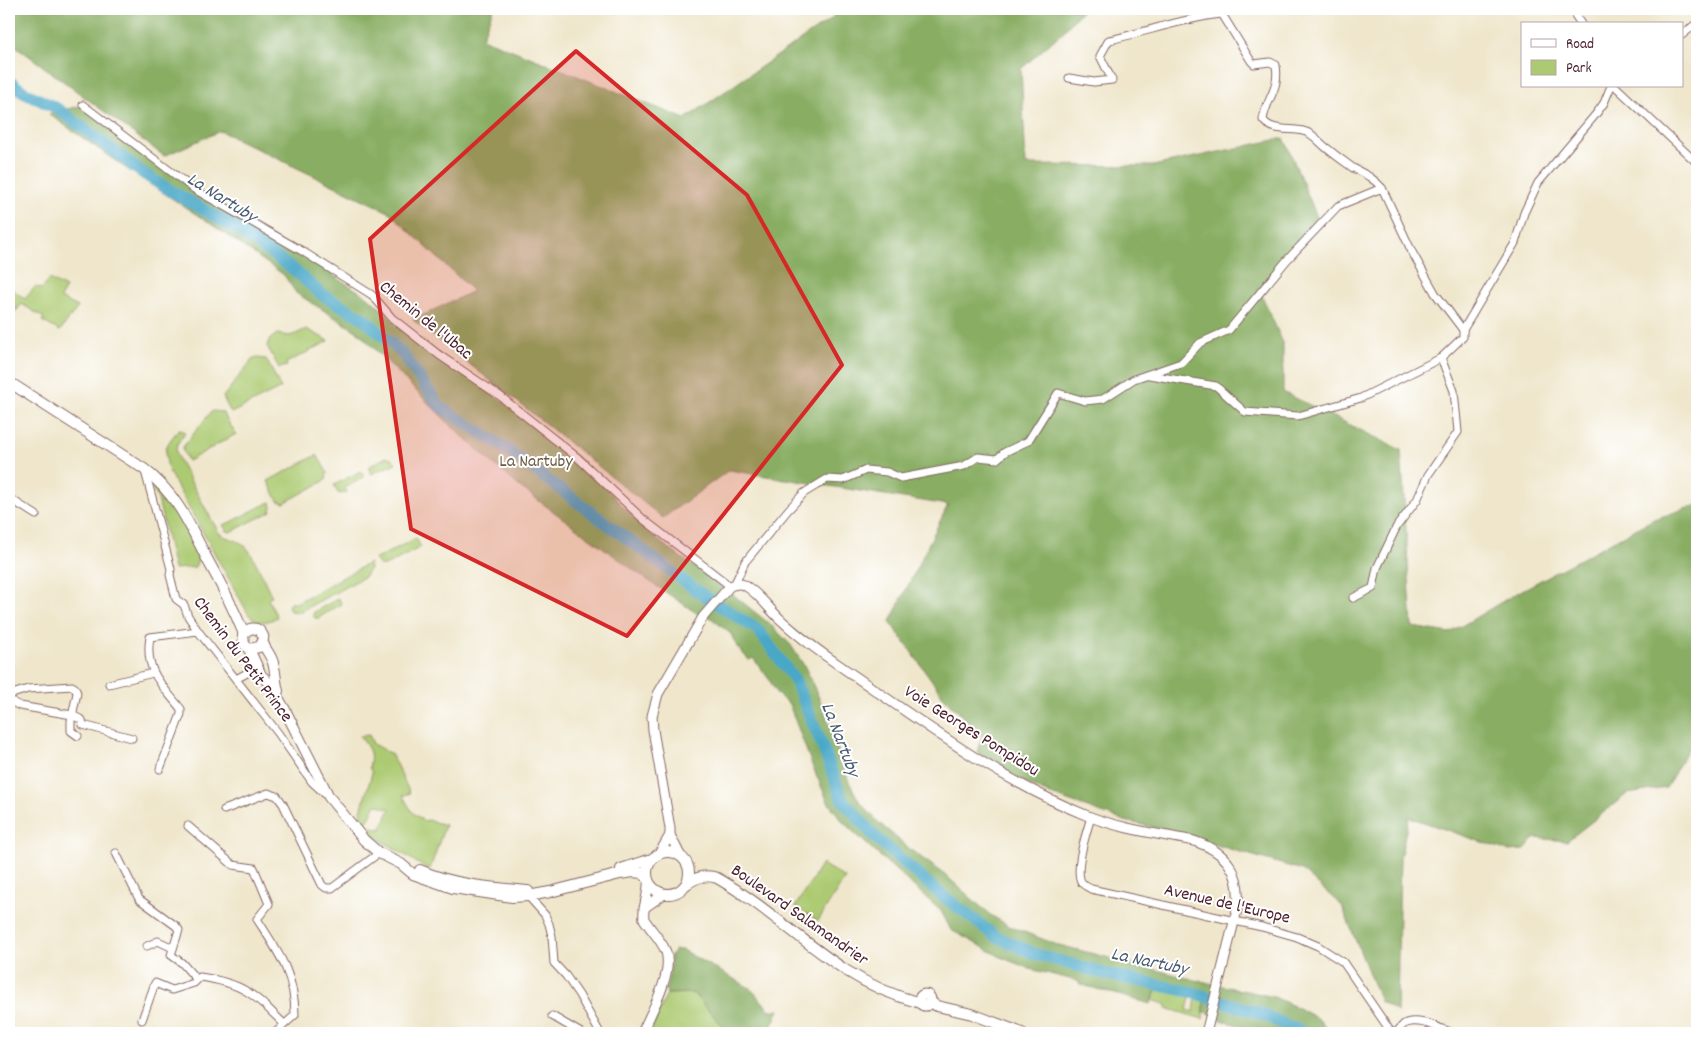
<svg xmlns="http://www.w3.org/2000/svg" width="1706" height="1042" font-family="Dekko,sans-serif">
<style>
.green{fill:#acca71;stroke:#7b744e}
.forest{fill:#89ae63;stroke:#6a6647}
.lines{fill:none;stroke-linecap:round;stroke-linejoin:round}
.river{stroke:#49a7c7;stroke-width:12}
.minor-casing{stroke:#846563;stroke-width:9}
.tertiary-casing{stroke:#846563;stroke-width:11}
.secondary-casing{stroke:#846563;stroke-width:12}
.minor{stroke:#fff;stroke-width:7}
.tertiary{stroke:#fff;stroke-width:9}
.secondary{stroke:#fff;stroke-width:10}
.marked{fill:#d62828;fill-opacity:0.2;stroke:#d62828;stroke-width:4;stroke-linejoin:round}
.labels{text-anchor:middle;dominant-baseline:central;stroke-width:4;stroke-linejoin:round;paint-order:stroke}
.street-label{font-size:18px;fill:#4a1f2b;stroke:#fff}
.park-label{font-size:18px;fill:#6c5b44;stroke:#fff}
.water-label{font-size:19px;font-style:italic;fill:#4a5c71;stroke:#fff}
</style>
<rect width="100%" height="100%" fill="#fff"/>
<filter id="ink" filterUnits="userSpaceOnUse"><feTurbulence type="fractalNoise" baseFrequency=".02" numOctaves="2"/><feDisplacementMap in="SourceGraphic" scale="10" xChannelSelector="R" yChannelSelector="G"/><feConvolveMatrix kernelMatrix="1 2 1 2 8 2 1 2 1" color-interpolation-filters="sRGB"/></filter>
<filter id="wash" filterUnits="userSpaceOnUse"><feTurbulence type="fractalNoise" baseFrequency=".0096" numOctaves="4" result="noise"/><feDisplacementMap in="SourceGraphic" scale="20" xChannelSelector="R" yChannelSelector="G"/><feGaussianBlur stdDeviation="1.12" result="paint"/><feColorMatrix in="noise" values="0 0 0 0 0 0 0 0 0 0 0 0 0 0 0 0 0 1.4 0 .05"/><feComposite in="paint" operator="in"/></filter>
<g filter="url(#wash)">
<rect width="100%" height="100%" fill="#efe6cb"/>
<!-- green -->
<g class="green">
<polygon points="49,279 66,288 60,298 78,307 60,331 42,321 44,318 22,304 16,311 15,310 17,308 13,305 14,303 10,301 9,302 9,287 25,299 35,287 42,289"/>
<path d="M306 329 329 341 286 363 287 366 279 368 267 346 269 340 277 334C292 337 292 336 306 329Z"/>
<polygon points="256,358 266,359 281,388 231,413 223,397 252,360"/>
<polygon points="213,411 222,412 236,434 188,461 183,451 183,447 210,413"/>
<path d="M179 429 185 432C178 444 173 446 179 460L219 533C227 539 236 539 244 545 252 550 266 586 272 596L268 599 277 617C267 623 258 624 249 615L169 472C163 447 164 448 179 429Z"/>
<polygon points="317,455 327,472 326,480 284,503 278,501 268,481"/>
<polygon points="386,457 392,458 396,463 371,474 368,467"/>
<polygon points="361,471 364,477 345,488 347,492 341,494 338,493 334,485"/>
<polygon points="155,486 178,515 199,557 195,567 174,569 158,499 153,490"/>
<path d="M271 502 272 507 270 512 231 532 227 531 223 525C239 520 254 508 271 502Z"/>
<polygon points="416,538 421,547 385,566 381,566 374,560"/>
<polygon points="369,563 370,568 364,577 299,612 290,611 288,605 292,602 294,604"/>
<polygon points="339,598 341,604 318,618 315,618 313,615 314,612"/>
<path d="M369 735 373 744 391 754 410 793 403 796 412 812 424 821 428 820 445 825 430 869 419 864 376 837 370 828 372 827 381 829 390 809 376 804 367 822 364 825 361 811 372 773 369 767C373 752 369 749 360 736Z"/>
<polygon points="822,864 845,878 818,921 795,907"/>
<polygon points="1157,986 1191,994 1187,1010 1194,1012 1196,996 1204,1000 1203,1019 1166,1008 1167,1005 1153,1000"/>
<polygon points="693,993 729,1033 650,1033 667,994"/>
</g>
<!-- forest -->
<g class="forest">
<polygon points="9,9 493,9 482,38 685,119 834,17 833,9 1083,9 1066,29 1021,69 1026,165 1153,166 1284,138 1317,217 1259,289 1283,343 1283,392 1401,450 1412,627 1450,633 1515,594 1654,519 1697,505 1697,733 1666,788 1627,794 1567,841 1535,838 1525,850 1508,851 1409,817 1400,858 1397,1012 1380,1001 1342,906 1302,870 1165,830 1125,821 1051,795 1021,781 989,762 977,752 982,736 946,700 890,622 948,505 729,470 663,518 537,417 413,320 473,291 389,212 220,131 164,156 9,41"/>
<path d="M83 105 192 188 368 297 392 318 578 458 646 531 676 554 731 593 771 625 790 644 805 667 823 707 849 782 859 801 878 822 912 851 943 873 989 914 1009 926 1055 944 1195 980 1274 997 1298 1008 1318 1019 1333 1033H1266L1220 1020C1216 1015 1209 1015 1204 1011V1000L1196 996 1157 986 1151 1004 1079 984 1078 981 1030 969 1003 958 951 930 941 911 872 849 844 823 828 802 812 765 789 704 777 694 769 679 753 658 749 660 737 647 731 634 710 617 698 614 646 579 520 487 483 455 437 412 358 332 296 293 284 275 211 224 127 169 49 114Z"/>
<polygon points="675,950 682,950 750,988 770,1010 779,1010 771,1027 774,1033 729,1033 693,993 667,994 666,990 670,970 671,954"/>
</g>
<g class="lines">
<!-- river -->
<polyline class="river" points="9,81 24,92 58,109 144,174 168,189 237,229 294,270 321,294 363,318 402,353 440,407 502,446 700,593 758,630 795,680 822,745 842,799 875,837 938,892 995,936 1035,954 1106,974 1191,992 1256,1012 1305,1033"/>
</g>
</g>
<g filter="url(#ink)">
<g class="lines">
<!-- minor casing -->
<g class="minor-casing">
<g id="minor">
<polyline points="1571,9 1581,24"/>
<polyline points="1682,35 1697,23"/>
<path d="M1069 78 1094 82 1112 80 1100 56 1109 40C1147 32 1183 18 1222 14L1251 61 1254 64 1270 62 1276 65C1280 91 1266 98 1263 120 1272 132 1290 128 1303 131 1314 133 1319 143 1328 149 1336 156 1345 162 1353 168 1366 175 1371 176 1382 188"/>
<polyline points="1615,86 1697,163"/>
<polyline points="83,105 194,189 302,251 372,295 392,318 439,355 500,396 578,458 643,519 730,586"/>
<polyline points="1149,375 1216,386 1245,412 1298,416 1361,398 1441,358 1463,337 1463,330 1515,243 1524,213 1538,183 1596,114 1604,103 1611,86"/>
<polyline points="145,471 171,569 170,575 176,599 184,605 188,616 198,631 278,733 312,782 325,794"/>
<polyline points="9,498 36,515"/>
<polyline points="735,583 745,562 788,510 804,493 827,479 843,480 866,470 887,472 901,478 964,466 978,457 997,459 1005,452 1028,441 1058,393 1085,401 1103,399 1134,379 1181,363 1200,343 1229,330 1287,260 1338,206 1382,188 1412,252 1435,293 1463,330"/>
<polyline points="1353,598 1373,588 1377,568 1397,526 1417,500 1428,475 1458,432 1454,391 1441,358"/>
<polyline points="236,679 247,673 254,660"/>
<polyline points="109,684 153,673"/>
<polyline points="9,695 28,689 72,686 75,688 77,693 71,721 71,731 78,736"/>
<polyline points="9,698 14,703 20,706 72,715 82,720 83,725 132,738"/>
<path d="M160 769 181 714V709C162 685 144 671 150 637L198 631"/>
<polyline points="224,810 268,793 277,796 283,804 322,885 326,888 332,888 379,853"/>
<path d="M1091 817C1087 831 1073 871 1082 883 1084 886 1088 887 1091 889L1262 927 1297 937 1318 946 1343 962 1391 1032 1394 1033C1400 1031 1401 1025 1406 1023 1422 1018 1439 1029 1454 1033"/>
<path d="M188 826 233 865 254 868 269 904 257 919C278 952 295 974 295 1015L275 1033"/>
<polyline points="116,853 139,899 176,926 179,930 171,955 182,963 197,980"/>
<polyline points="528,896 545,915 549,924 552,936 554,963 566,976 579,995 600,1033"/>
<polyline points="147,946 158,941 173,948"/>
<polyline points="552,1016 581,1033"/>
<path d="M142 1020 155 983 172 990 194 983 200 977C243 983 254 994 284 1024"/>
</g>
</g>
<!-- tertiary casing -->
<g class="tertiary-casing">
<g id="tertiary">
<polyline points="670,835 680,855"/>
<path d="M659 854 670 835V828L653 730 652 716 658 694 703 617 730 586C735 584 739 583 744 585 759 593 768 608 780 619 800 638 823 654 846 670 923 723 1000 781 1088 816 1121 829 1159 834 1194 841 1227 852 1241 872 1238 906L1206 1033"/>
<polyline points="644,908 664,894"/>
<path d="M642 1033C651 1012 673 975 666 952 662 941 651 930 644 919 642 907 649 895 648 882"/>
</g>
</g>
<!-- secondary casing -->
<g class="secondary-casing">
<g id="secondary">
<path d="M9 382 144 469C176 494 188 521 206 557 220 582 233 607 244 634"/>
<path d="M263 642 259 647 249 649 244 644 243 635C247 628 257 625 262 634 265 640 262 635 263 642 264 648 270 654 272 660 276 669 275 681 278 691"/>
<polyline points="249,649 261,675 269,683 284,708 329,797 364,840 379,853 401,864 413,874 453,888 512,897 528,896 550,892 620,874 633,872 642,873 647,877"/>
<circle cx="668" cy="873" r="21"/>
<polyline points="621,869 652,859"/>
<path d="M420 870C453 885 493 888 528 891"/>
<path d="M687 884C696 877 705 874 717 878 763 904 802 942 847 971 869 985 895 996 920 1003"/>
<circle cx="925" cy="1000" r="5.5"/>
<polyline points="930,1002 937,1006 972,1014 1022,1033"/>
</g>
</g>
<!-- minor -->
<use href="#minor" class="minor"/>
<!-- tertiary -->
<use href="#tertiary" class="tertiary"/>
<!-- secondary -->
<use href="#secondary" class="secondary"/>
</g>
</g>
<!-- marked area -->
<path class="marked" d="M576 51 747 195 842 365 627 636 411 529 370 239Z"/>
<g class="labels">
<!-- street labels -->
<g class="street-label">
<text transform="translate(425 321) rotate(39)">Chemin de l'Ubac</text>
<text transform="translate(242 660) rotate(53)">Chemin du Petit Prince</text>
<text transform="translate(971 732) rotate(32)">Voie Georges Pompidou</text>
<text transform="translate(1227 905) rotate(13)">Avenue de l'Europe</text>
<text transform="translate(799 916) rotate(35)">Boulevard Salamandrier</text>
</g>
<!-- park labels -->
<g class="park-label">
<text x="536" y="462">La Nartuby</text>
</g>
<!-- water labels -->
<g class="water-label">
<text transform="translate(221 199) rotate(32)">La Nartuby</text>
<text transform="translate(839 740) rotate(69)">La Nartuby</text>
<text transform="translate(1149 963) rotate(12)">La Nartuby</text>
</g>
</g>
<!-- margin -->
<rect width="1706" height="1042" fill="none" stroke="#fff" stroke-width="30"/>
<!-- legend -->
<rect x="1521" y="22" width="162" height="65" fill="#ffffff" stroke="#b7a5aa"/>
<rect x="1531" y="39" width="25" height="8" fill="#ffffff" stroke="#b7a5aa"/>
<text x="1566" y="48" font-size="15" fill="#4a1f2b">Road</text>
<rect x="1531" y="60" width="25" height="15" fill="#acca71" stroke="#b7a5aa"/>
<text x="1566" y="72" font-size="15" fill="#4a1f2b">Park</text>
</svg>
